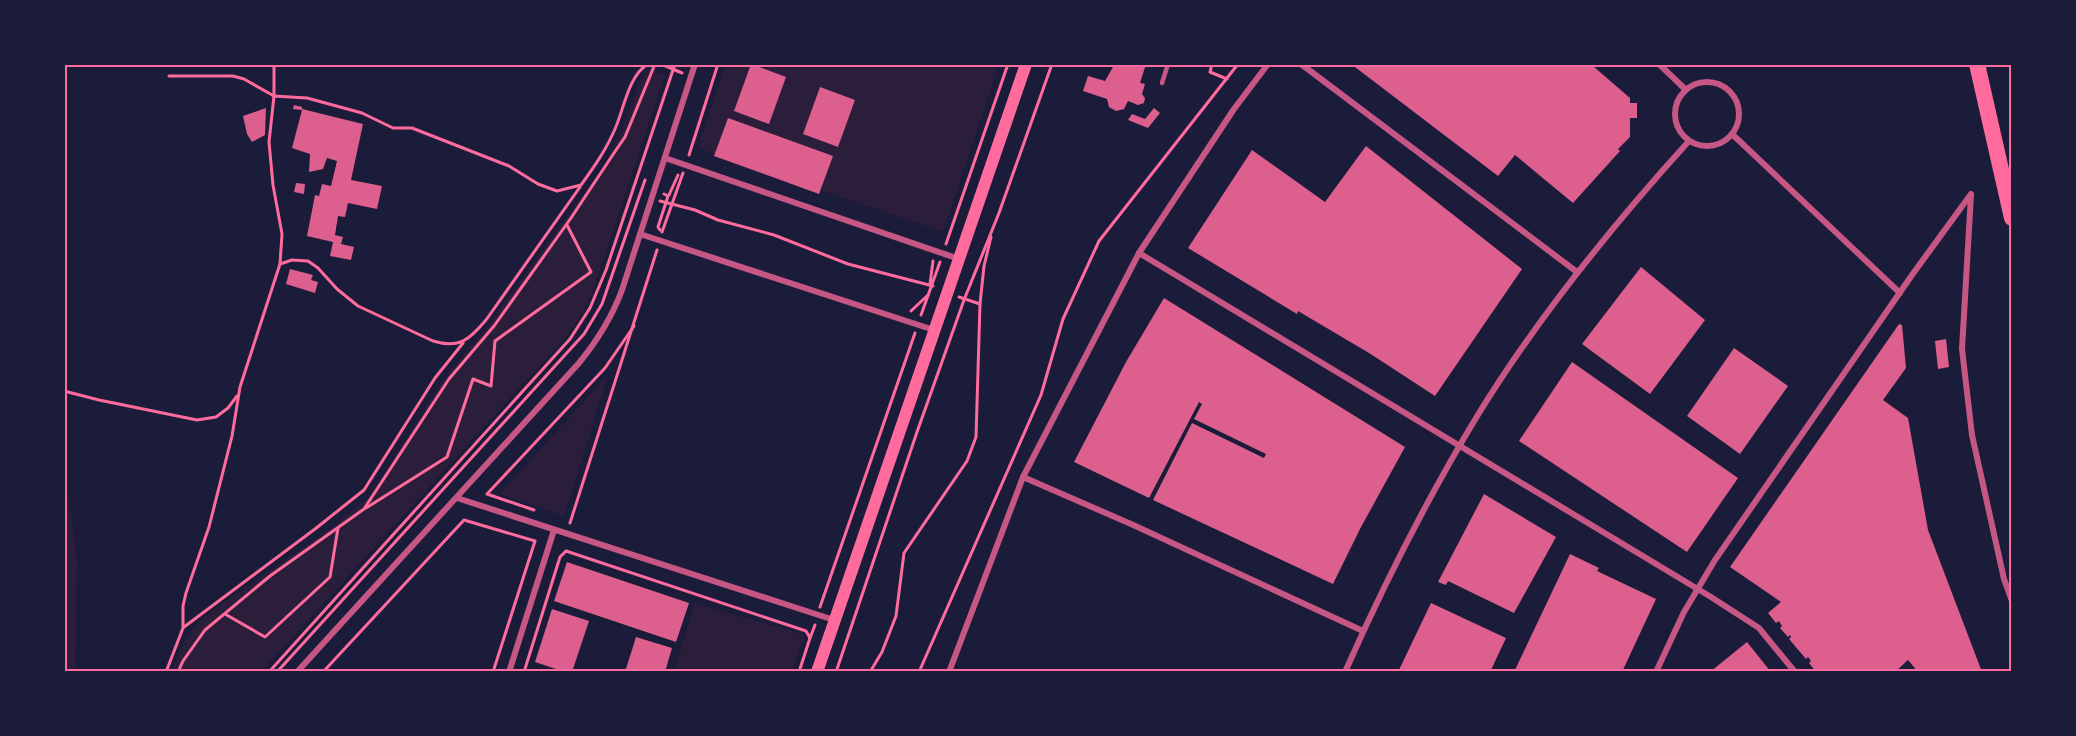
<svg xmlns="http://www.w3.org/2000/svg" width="2076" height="736" font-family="Montserrat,sans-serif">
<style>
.green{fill:#2a1e3b}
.building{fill:#dd5f8e}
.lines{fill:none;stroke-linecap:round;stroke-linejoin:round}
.path{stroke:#ff6b9d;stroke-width:3}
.service{stroke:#c65784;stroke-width:4.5}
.minor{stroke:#c65784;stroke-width:6}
.secondary{stroke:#ff6b9d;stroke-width:12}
.motorway{stroke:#ff6b9d;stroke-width:16}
.neatline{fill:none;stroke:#ff6b9d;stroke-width:2}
</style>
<rect width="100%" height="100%" fill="#1b1b3a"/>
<!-- green -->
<g class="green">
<polygon points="725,65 999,65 943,232 698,148"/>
<polygon points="650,70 665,75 593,291 581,316 567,336 262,671 171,672 185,639 202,618 335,525 370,496 442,381 489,324 605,164 622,130 642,75"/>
<polygon points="609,373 564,516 500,494"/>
<polygon points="64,484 71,510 77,563 75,671 65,671"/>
<polygon points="695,603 805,635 793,671 674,671"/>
</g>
<!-- building -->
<g class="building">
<polygon points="751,64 786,77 769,124 734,111"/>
<polygon points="1106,64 1146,64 1140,83 1145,84 1142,94 1145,98 1144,103 1138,105 1128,101 1124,109 1116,111 1109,107 1107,99 1083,91 1088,76 1105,81 1113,67"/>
<polygon points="1351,64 1594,64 1593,66 1630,98 1630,103 1637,103 1637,118 1630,118 1630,137 1618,149 1620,151 1573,203 1515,155 1498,176"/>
<polygon points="820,87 855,100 838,147 803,134"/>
<polygon points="294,105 302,107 302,109 363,124 351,180 382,186 377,209 348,203 345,217 338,216 335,235 343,237 341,244 354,247 351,260 330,256 333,242 307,236 315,195 319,196 322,184 331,186 337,161 327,158 323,169 309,172 310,154 292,148 302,110 293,109"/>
<polygon points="266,108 265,135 252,142 247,134 243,116"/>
<polygon points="1154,108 1160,113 1148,128 1128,120 1132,114 1145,119"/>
<polygon points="728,118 833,156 819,194 714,156"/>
<polygon points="1366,146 1522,269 1435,396 1369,353 1298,311 1297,314 1188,248 1252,150 1325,202"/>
<polygon points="296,183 305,184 304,194 294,192"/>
<polygon points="1641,267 1705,320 1650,394 1582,344"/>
<polygon points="290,269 313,275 311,280 318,282 315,293 286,284"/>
<polygon points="1164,298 1405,447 1360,529 1333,584 1153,500 1192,423 1264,458 1266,454 1194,419 1202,404 1199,402 1149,498 1074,462 1126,362"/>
<polygon points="1899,324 1902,325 1906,368 1883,400 1908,418 1928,530 1982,672 1918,672 1908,660 1895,672 1816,672 1809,663 1811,661 1808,657 1806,659 1789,639 1791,637 1790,635 1788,637 1780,628 1782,626 1779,621 1776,623 1768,613 1781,602 1730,567"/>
<polygon points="1946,339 1949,367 1938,369 1935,341"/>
<polygon points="1734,348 1788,386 1740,454 1687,416"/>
<polygon points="1572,362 1738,478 1687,552 1519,441"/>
<polygon points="1484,494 1556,537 1514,613 1448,581 1446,585 1438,582"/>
<polygon points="1570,554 1599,568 1597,571 1656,599 1622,672 1514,672"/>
<polygon points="567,562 689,603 676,642 554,601"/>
<polygon points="1431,603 1506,638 1490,672 1398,672"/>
<polygon points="552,609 589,621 572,672 565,672 535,662"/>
<polygon points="636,637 672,648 665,672 625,672"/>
<polygon points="1747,642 1771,672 1710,672"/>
</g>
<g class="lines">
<!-- path -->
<g class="path">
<polyline points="661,64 682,73"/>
<polyline points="1212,64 1210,72 1227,79"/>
<polyline points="169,76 233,76 244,79 274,96 274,64"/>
<polyline points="689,155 718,64"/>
<polyline points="669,195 678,175"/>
<polyline points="660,201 695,210 718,220 774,235 848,264 933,286"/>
<polyline points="660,230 658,227 668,196 664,194"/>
<polyline points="662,232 683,173"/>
<polyline points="946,244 1008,64"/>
<path d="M280 264 292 260 308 261 318 268 337 289 358 306 433 341C460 349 470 339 486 320L580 187"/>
<polyline points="930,284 933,261"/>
<polyline points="959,297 980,304"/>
<polyline points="911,311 928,295"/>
<polyline points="921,315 940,262"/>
<polyline points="64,391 99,400 197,420 216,417 228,408 237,396"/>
<polyline points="366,508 447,457 473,379 491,386 495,341 591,272 567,225"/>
<polyline points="534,510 487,494 605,368 634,326"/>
<polyline points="570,523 657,250"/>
<polyline points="820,607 915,333"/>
<polyline points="225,614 265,637 330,577 338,528"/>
<polyline points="184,627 315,529 364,490 435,378 463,343"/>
<polyline points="810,638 815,625"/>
<path d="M166 672 183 628V606L186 593 209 527 232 436 240 387 280 264 282 234 273 185 269 142 274 96 307 98 362 113 393 128H412L509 166 538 184 557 191 581 185C594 167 606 150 615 129 624 109 628 76 648 64"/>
<polyline points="178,672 183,661 205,630 270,576 364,509 449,379 494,326 571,218 614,153 625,137 655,64"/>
<polyline points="269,672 570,339 590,308 606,270 675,64"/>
<polyline points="277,672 584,334 602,304 645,180"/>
<polyline points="323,672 464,520 535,541 493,672"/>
<polyline points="524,672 560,557 566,551 806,631 810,638 799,672"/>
<polyline points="836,672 917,432 964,300 999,213 1052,64"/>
<polyline points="870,672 882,652 896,616 904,553 967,461 976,437 980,304 984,266 991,237"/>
<polyline points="919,672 1041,395 1063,319 1099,241 1238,64"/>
</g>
<!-- service -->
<polyline class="service" points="1162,83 1168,64"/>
<!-- minor -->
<g class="minor">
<polyline points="1301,64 1577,272"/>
<polyline points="1659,64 1686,90"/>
<circle cx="1707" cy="114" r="32"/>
<polyline points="1732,134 1900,293"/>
<polyline points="665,158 959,259"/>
<polyline points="1971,195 1962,349 1972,435 2004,579 2012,601"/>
<polyline points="640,234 934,330"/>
<polyline points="1139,253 1711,597 1759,628 1795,672"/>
<polyline points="1023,477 1131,524 1363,631"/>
<polyline points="457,498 834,620"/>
<path d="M297 672 579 363C597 341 612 317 622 290L695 64"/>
<polyline points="509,672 554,530"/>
<polyline points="949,672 1023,477 1139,253 1234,109 1268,64"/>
<path d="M1345 672C1384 584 1427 499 1476 418 1537 318 1611 227 1689 141"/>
<polyline points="1656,672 1684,612 1715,560 1912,275 1971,194"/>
</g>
<!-- secondary -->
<polyline class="secondary" points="817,672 1026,64"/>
<!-- motorway -->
<polyline class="motorway" points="1977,64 2012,218"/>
</g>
<!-- border -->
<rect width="2076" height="736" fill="none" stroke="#1b1b3a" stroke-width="132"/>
<rect x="66" y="66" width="1944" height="604" class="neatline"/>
</svg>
